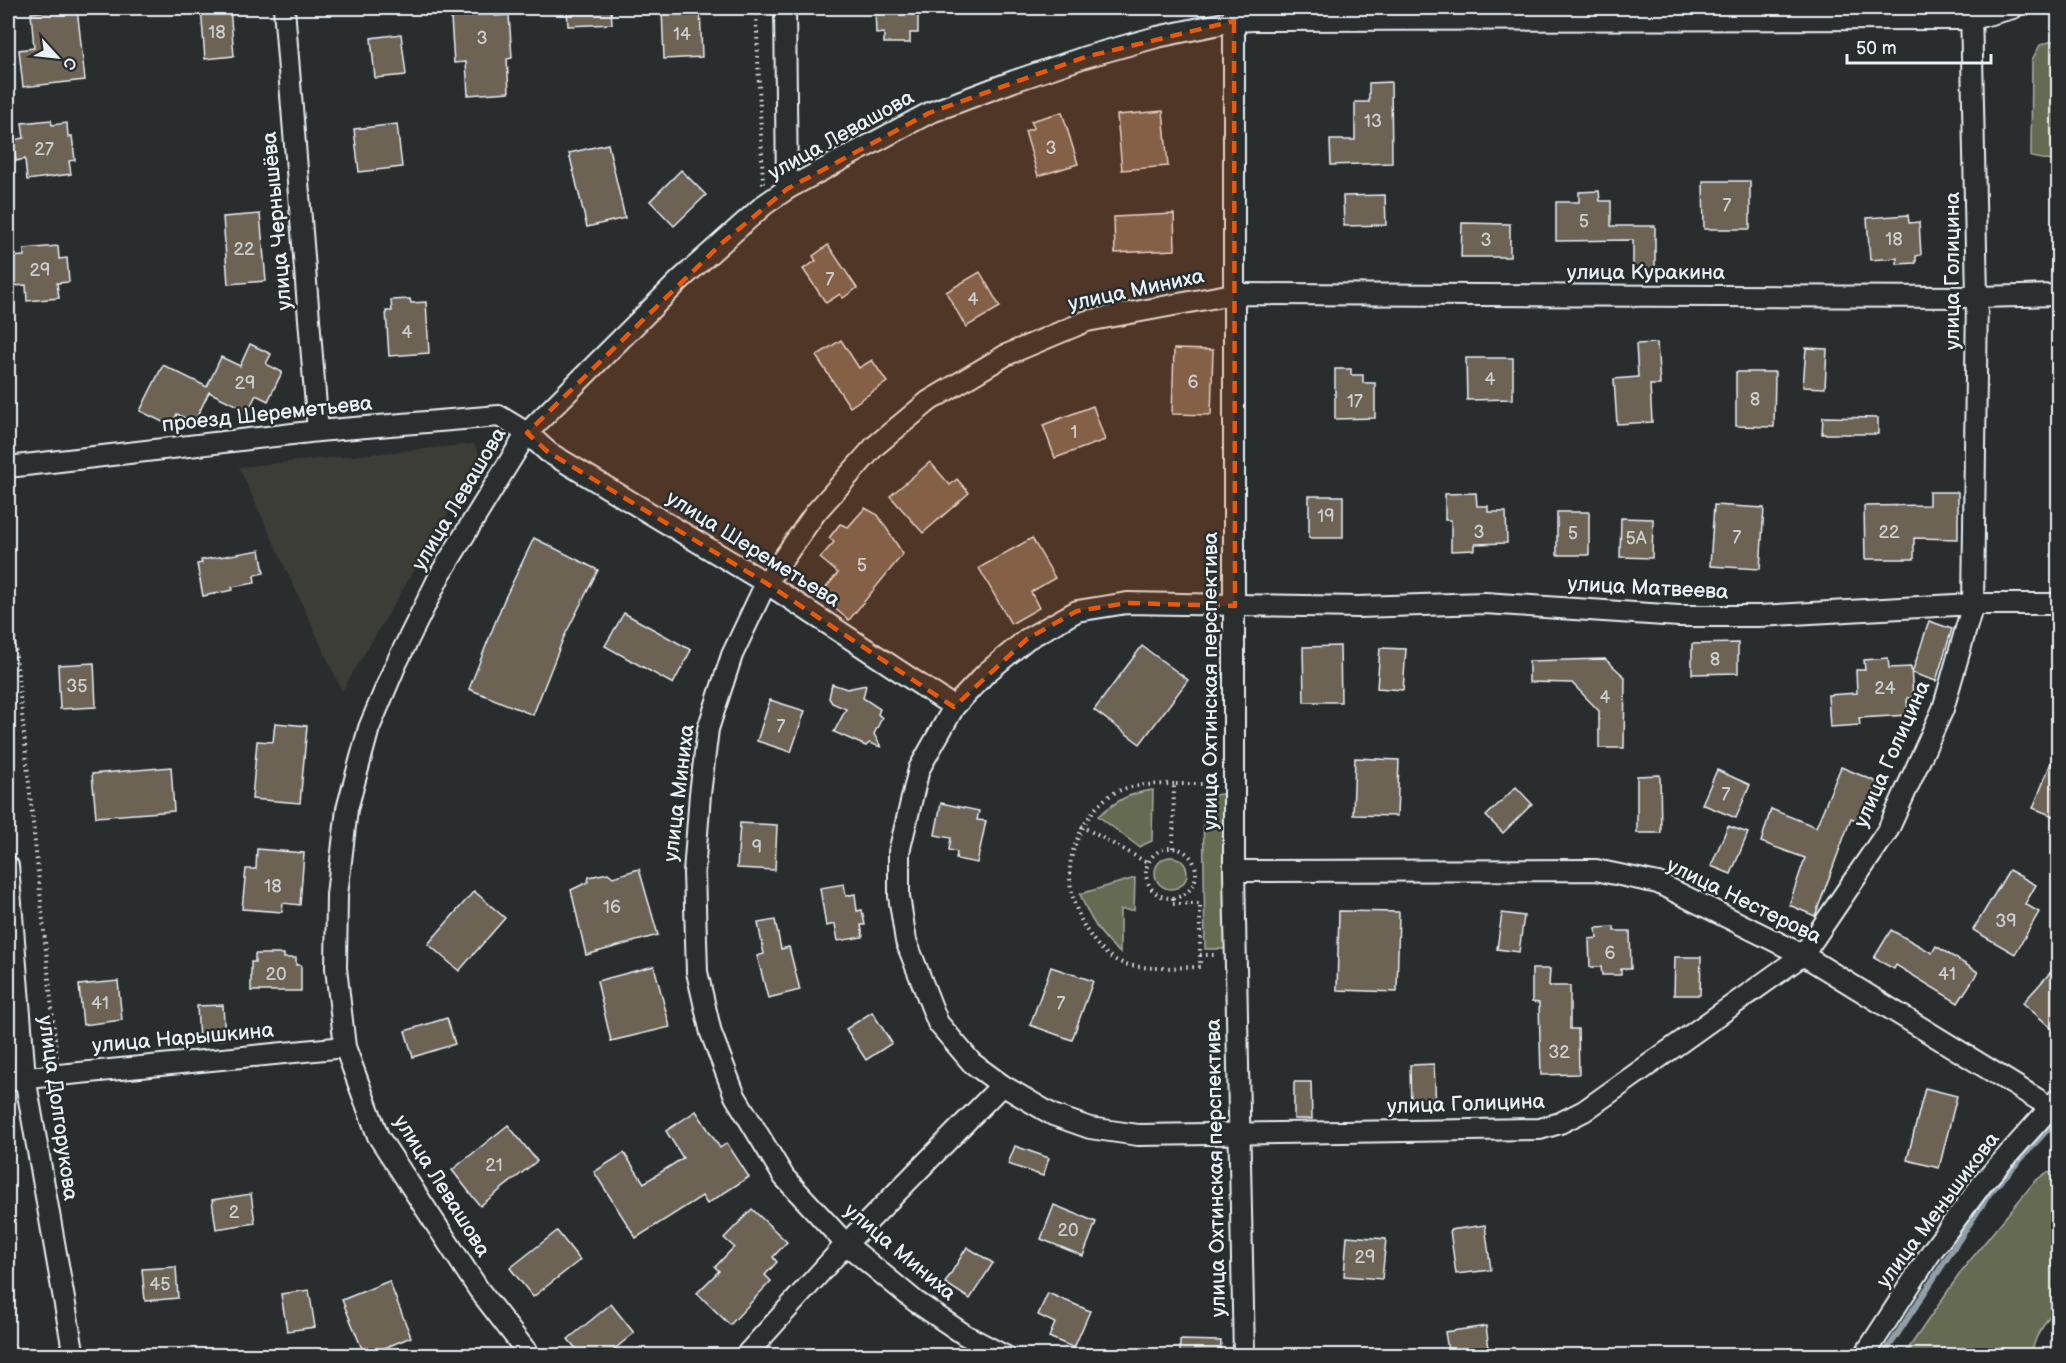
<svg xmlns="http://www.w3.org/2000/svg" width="2066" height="1363" font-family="'Balsamiq Sans',sans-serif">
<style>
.built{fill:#3e3d39}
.green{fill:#636c52;stroke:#a6aea5;stroke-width:1.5}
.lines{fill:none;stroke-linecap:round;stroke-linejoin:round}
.stream{stroke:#919fa9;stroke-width:6}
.building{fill:#6c6354;stroke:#e8f1f8;stroke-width:1.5}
.minor-casing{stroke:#e8f1f8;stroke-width:24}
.path{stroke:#e8f1f8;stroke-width:4;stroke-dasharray:1.5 4.5;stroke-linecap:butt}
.minor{stroke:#2a2d2e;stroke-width:20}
.marked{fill:#e8590c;fill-opacity:0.2;stroke:#e8590c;stroke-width:4.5;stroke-dasharray:12 8;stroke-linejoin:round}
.labels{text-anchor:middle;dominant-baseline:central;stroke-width:5;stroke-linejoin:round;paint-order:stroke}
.number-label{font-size:18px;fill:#c9cecf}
.street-label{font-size:21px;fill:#e8f1f8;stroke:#2a2d2e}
</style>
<rect width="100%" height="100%" fill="#2a2d2e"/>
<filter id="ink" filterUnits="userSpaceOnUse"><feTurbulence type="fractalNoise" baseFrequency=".0167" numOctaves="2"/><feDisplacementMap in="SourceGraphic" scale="12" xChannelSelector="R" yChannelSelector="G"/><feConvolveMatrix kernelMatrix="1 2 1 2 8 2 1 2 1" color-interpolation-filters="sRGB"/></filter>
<g filter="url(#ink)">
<!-- built -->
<polygon class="built" points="474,444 481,459 342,691 239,467"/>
<!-- green -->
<g class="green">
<polygon points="2058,39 2058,162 2031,157 2032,60 2040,45"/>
<path d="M1153 790 1152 841 1139 847 1098 816C1117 801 1128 793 1153 790Z"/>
<polygon points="1222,794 1230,800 1231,946 1224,949 1205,949 1203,796"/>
<circle cx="1171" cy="873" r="16"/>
<path d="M1135 878 1134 910H1120V953C1100 935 1090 920 1080 894Z"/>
<polygon points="2056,1172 2058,1174 2058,1302 2037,1336 2030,1355 1904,1355 1963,1269 2035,1181 2046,1173"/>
</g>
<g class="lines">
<!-- stream -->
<polyline class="stream" points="1883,1356 1989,1194 2058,1118"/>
</g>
<!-- building -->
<g class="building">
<polygon points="77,8 85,80 23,87 19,50 34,48 31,13"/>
<polygon points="201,8 230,8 234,56 205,59"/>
<polygon points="472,8 494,8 495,16 509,15 512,58 507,59 509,92 468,95 466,62 454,63 451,18 472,16"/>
<polygon points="567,8 611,8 612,24 568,26"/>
<polygon points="700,8 702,57 664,59 662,10"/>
<polygon points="875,8 918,8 918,33 910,33 910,43 884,43 884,33 876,34"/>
<polygon points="401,34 406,75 375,78 371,38"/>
<polygon points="1391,82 1392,163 1331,165 1330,140 1355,140 1355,102 1369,102 1369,83"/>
<polygon points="1163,111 1168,166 1122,170 1117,115"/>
<polygon points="1062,112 1078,164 1038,176 1025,131 1034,128 1031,121"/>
<polygon points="51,120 52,125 67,123 68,137 72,136 75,160 69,161 71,174 27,180 25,159 16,161 13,140 24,138 22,123"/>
<polygon points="397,124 402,167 359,172 354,129"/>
<polygon points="608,144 625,218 587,227 569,153"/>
<polygon points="681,170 706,195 674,226 650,201"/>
<polygon points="1703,181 1750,181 1750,229 1704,229"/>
<polygon points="1599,191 1600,201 1611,201 1611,226 1655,226 1655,269 1633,269 1633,240 1556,241 1556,202 1579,202 1579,192"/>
<polygon points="1385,195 1386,225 1344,226 1343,196"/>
<polygon points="260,214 266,281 228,284 223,217"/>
<polygon points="1174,214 1175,250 1115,253 1114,217"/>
<polygon points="1908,215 1909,223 1919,222 1921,255 1916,256 1916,263 1897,264 1897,258 1870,260 1867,218"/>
<polygon points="1462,223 1510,224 1510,257 1461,257"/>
<polygon points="828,245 857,288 843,298 840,294 826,303 803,269 816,261 813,256"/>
<polygon points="58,246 59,259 67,258 69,282 57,283 59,298 27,301 26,285 14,286 11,257 24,256 24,249"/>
<polygon points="980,272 1000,307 966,327 946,292"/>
<polygon points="410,299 411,303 426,302 429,353 389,356 386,311 392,311 391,300"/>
<polygon points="841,340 859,368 872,360 887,382 850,407 816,356"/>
<polygon points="1657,343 1660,385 1650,385 1652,422 1617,424 1614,379 1638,377 1636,344"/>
<polygon points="250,344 271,354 266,364 282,372 268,401 256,395 248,411 209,392 194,423 177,414 171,426 140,411 163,365 207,387 221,357 240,366"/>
<polygon points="1806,348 1827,349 1825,388 1803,387"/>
<polygon points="1174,349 1213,350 1211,415 1172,414"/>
<polygon points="1466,358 1513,358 1513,399 1467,400"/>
<polygon points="1335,369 1351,369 1351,375 1363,375 1363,383 1375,383 1375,418 1335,419"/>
<polygon points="1736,372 1775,372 1774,427 1736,426"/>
<polygon points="1093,406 1105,440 1055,458 1043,425"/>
<polygon points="1823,417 1878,418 1878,434 1822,434"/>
<polygon points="930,462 950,485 957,479 969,493 923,533 890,496"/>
<polygon points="1929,492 1958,492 1958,539 1914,538 1914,559 1865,559 1864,506 1929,505"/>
<polygon points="1476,493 1477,506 1488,506 1488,512 1506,512 1507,543 1475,544 1475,550 1451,551 1451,520 1445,520 1445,494"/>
<rect x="1309" y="496" width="34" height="42"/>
<polygon points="1714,505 1764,508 1760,569 1710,566"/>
<polygon points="865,508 878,515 903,554 849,620 819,596 838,573 820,558 834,542 829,538 840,524 848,527"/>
<rect x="1557" y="512" width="32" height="43"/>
<polygon points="1621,518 1653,519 1652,558 1620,557"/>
<polygon points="534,538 598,570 563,639 533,715 469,689 504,600"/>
<polygon points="1032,538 1055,578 1031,592 1039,608 1011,624 979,568"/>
<polygon points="260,550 264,573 254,575 255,583 232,587 233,590 203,596 197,564 202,563 201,560"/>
<polygon points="624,613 691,650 673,684 605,646"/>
<polygon points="1929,621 1952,629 1936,681 1912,673"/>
<polygon points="1738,643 1738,673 1692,674 1692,644"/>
<polygon points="1142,646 1188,680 1140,744 1094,710"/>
<polygon points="1340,646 1341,702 1304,702 1303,647"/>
<polygon points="1380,648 1406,649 1403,690 1377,688"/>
<polygon points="1888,658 1889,668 1911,667 1913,698 1907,698 1908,715 1859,718 1860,725 1830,727 1828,695 1857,693 1856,670 1865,670 1864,660"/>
<polygon points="1605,659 1625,677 1624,748 1599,748 1599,711 1572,683 1529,682 1529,661"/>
<polygon points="94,663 96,707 60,709 58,665"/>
<polygon points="832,684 847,689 866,685 863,698 880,709 878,714 882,718 874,734 881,747 869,743 866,746 834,732 846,709 832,703 829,698"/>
<polygon points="770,700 805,711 791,752 757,741"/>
<polygon points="275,723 307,726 300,803 252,799 257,741 273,742"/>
<polygon points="2058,745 2058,818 2033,808"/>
<polygon points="1355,758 1399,760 1397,816 1353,815"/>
<polygon points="171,767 174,811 96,817 92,774"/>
<polygon points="1841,767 1882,784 1865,824 1851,818 1815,916 1789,905 1805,858 1761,842 1771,809 1816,827"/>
<polygon points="1717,770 1750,785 1736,818 1702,804"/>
<polygon points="1660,775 1661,833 1637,833 1637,776"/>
<polygon points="1516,787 1532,804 1503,833 1486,816"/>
<polygon points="941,803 979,811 977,820 986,821 977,863 956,859 957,852 949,850 951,838 935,835"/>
<polygon points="740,823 777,825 775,870 737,868"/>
<polygon points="1728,826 1748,833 1731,874 1711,866"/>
<polygon points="257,849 304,853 300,905 283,903 282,912 242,909 246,869 256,869"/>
<polygon points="639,869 658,935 586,955 571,890 588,882 589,877 608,873 613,877"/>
<polygon points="2009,870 2036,885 2025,904 2039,912 2015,954 1973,930"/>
<polygon points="844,884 846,896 855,894 857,911 862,910 865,925 861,925 863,937 838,941 835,924 826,926 820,888"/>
<polygon points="474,891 505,918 459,971 428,944"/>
<polygon points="1339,911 1399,912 1397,992 1337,990"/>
<polygon points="1502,913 1524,916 1519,952 1497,949"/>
<polygon points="775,920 781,949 789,947 800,990 768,998 757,956 764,954 758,923"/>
<polygon points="1614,927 1614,931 1630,931 1631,969 1621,969 1621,975 1602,975 1601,967 1590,967 1589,939 1597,938 1596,928"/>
<polygon points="1891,930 1932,953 1936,946 1978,972 1958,1003 1896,965 1894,969 1874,958"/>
<polygon points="255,954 284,954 284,958 296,958 296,965 301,965 301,991 251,991 251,962 255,962"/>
<polygon points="1675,957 1701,957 1700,995 1674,995"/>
<polygon points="2058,964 2058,1034 2023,1003"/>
<polygon points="654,966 670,1027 611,1041 597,981"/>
<polygon points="1051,967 1093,981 1072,1040 1030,1025"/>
<polygon points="1532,969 1550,969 1549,986 1570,986 1570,1029 1578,1029 1579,1074 1541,1075 1539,1003 1532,1002"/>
<polygon points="118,981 122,1020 83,1025 79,985"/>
<polygon points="223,1005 225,1039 199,1041 197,1006"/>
<polygon points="872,1012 892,1043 866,1060 846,1029"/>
<polygon points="447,1018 455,1044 413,1057 405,1031"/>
<polygon points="1434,1064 1436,1108 1411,1109 1410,1065"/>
<polygon points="1294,1082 1311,1082 1312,1119 1294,1119"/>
<polygon points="1925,1088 1957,1096 1939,1168 1907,1160"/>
<polygon points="696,1111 720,1148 727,1143 749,1177 707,1204 702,1196 636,1238 594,1172 624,1153 644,1183 683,1158 666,1131"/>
<polygon points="508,1125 537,1161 480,1206 452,1170"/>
<polygon points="1015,1146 1049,1158 1043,1176 1008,1164"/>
<polygon points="251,1194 255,1223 216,1229 212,1200"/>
<polygon points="1054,1205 1096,1222 1083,1256 1041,1239"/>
<polygon points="752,1209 787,1242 773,1257 777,1262 765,1275 771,1281 730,1325 697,1293 719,1271 715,1267 734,1247 724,1238"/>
<polygon points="1485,1225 1491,1270 1456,1274 1450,1230"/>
<polygon points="557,1231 580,1260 533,1297 510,1268"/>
<polygon points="1347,1236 1386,1239 1382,1279 1344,1276"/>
<polygon points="967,1247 993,1263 970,1299 945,1283"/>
<polygon points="176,1267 178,1298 145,1301 142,1269"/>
<polygon points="389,1281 411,1337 365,1356 342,1300"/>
<polygon points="309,1290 315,1327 287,1331 281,1294"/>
<polygon points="1048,1293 1090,1311 1074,1348 1049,1337 1055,1323 1038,1315"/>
<polygon points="611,1304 634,1333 606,1356 582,1356 568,1339"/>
<polygon points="1486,1326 1490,1356 1449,1356 1445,1332"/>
<polygon points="1180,1340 1221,1341 1220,1356 1180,1356"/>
</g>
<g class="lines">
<!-- minor casing -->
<g class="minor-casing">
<g id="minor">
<polyline points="284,8 318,431"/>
<polyline points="785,8 787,189"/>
<polyline points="1234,8 1234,871 1244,1356"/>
<polyline points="1971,8 1977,297 1973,604 1943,709 1888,830 1803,955 1584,1111 1560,1123 1540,1129 1138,1135 1090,1128 1053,1115 1002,1085 972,1063 938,1023 906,941 899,896 899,852 919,769 954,707 986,673 1027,639 1077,611 1127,603 1358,607 1485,603 1679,616 1759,616 1973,604 2058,604"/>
<polyline points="8,467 318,431 499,416 527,433 548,452 766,583 954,707"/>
<polyline points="8,866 25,1077 74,1356"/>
<polyline points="1234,871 1596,870 1658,883 1803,955 2050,1107"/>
<polyline points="8,1080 345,1047"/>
<polyline points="530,1356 479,1290 378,1136 345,1047 336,968 337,895 347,809 369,728 396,664 441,573 527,433 680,280 764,205 787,189 929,113 1014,81 1085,57 1157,37 1234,21 1255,20 1972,19 2013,8"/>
<polyline points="745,1356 846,1244 1002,1085"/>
<polyline points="1005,1356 965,1335 915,1301 846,1244 784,1177 735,1096 711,1033 697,972 694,873 700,794 708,729 732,655 766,583 816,512 875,446 929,401 1006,355 1087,321 1233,294 1977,297 2058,295"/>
<polyline points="1864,1356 1932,1251 1982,1184 2058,1099"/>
</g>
</g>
<!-- path -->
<g class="path">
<polyline points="756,8 763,184"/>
<polyline points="8,578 57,1058"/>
<path d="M1174 784C1150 785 1123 783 1104 800 1087 814 1071 846 1070 868 1068 900 1086 942 1114 959 1134 972 1176 967 1200 967V955"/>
<polyline points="1081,826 1148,863"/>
<polyline points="1173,848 1174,784 1218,784"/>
<circle cx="1171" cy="873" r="25"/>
<polyline points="1173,898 1173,904 1200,904 1200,955 1217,955"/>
</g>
<!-- minor -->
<use href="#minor" class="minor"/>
</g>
</g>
<!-- marked area -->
<path class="marked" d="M1234 21 1235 606 1127 603 1077 611 1027 639 954 707 766 583 548 452 527 433 722 243 787 189 929 113 1085 57Z"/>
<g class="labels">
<!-- number labels -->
<g class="number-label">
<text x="217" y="32">18</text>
<text x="682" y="34">14</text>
<text x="482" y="38">3</text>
<text x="1373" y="121">13</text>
<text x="1051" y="148">3</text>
<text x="44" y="149">27</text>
<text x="1727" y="205">7</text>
<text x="1584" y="221">5</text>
<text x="1894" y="239">18</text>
<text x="1486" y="240">3</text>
<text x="244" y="249">22</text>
<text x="40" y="270">29</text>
<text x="830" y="279">7</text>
<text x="973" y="299">4</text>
<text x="407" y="332">4</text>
<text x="1490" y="379">4</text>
<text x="1193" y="382">6</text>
<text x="245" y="383">29</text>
<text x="1755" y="399">8</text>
<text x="1355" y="401">17</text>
<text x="1074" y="432">1</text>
<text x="1326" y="516">19</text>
<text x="1479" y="532">3</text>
<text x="1889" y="532">22</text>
<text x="1573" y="533">5</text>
<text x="1737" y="537">7</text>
<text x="1636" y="538">5А</text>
<text x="862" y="565">5</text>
<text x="1715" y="659">8</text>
<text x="77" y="686">35</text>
<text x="1885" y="688">24</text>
<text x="1605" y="697">4</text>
<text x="781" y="726">7</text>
<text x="1726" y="794">7</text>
<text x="757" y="847">9</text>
<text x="273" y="886">18</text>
<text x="612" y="907">16</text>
<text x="2006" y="921">39</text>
<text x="1610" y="953">6</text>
<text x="276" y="974">20</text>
<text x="1947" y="974">41</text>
<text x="100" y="1003">41</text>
<text x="1061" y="1003">7</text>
<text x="1559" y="1052">32</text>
<text x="494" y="1165">21</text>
<text x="234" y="1212">2</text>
<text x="1068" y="1230">20</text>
<text x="1365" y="1257">29</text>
<text x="160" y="1284">45</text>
</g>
<!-- street labels -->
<g class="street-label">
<text transform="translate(841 135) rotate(-29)">улица Левашова</text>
<text transform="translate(277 221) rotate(-95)">улица Чернышёва</text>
<text transform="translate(1952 271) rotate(-90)">улица Голицина</text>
<text x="1646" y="272">улица Куракина</text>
<text transform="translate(1136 290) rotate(-12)">улица Миниха</text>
<text transform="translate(267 414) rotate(-6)">проезд Шереметьева</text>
<text transform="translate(459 499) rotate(-59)">улица Левашова</text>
<text transform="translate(753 549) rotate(32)">улица Шереметьева</text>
<text transform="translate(1648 588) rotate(3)">улица Матвеева</text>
<text transform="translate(1210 681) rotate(-90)">улица Охтинская перспектива</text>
<text transform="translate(1892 754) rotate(-66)">улица Голицина</text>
<text transform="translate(679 793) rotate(-83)">улица Миниха</text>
<text transform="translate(1744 901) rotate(26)">улица Нестерова</text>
<text transform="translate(183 1038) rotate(-5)">улица Нарышкина</text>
<text transform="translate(1466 1104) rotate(-2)">улица Голицина</text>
<text transform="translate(58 1108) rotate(82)">улица Долгорукова</text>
<text transform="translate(1216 1168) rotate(-91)">улица Охтинская перспектива</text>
<text transform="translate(442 1186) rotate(58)">улица Левашова</text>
<text transform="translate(1938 1210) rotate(-53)">улица Меньшикова</text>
<text transform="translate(900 1252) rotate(40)">улица Миниха</text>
</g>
</g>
<!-- margin -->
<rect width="2066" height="1363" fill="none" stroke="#2a2d2e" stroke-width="30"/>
<rect x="15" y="15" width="2036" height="1333" fill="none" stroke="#e8f1f8" stroke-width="2" filter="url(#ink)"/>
<!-- north arrow -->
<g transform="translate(57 57) rotate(117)" stroke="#2a2d2e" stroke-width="4.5" paint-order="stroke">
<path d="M0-4.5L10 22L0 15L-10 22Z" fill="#e8f1f8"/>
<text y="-9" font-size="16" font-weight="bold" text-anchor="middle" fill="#e8f1f8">С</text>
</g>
<!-- scale -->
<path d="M1847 54v9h144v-9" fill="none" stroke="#e8f1f8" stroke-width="3"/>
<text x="1856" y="54" font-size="18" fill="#e8f1f8" stroke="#2a2d2e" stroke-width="4.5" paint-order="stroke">50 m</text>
</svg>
